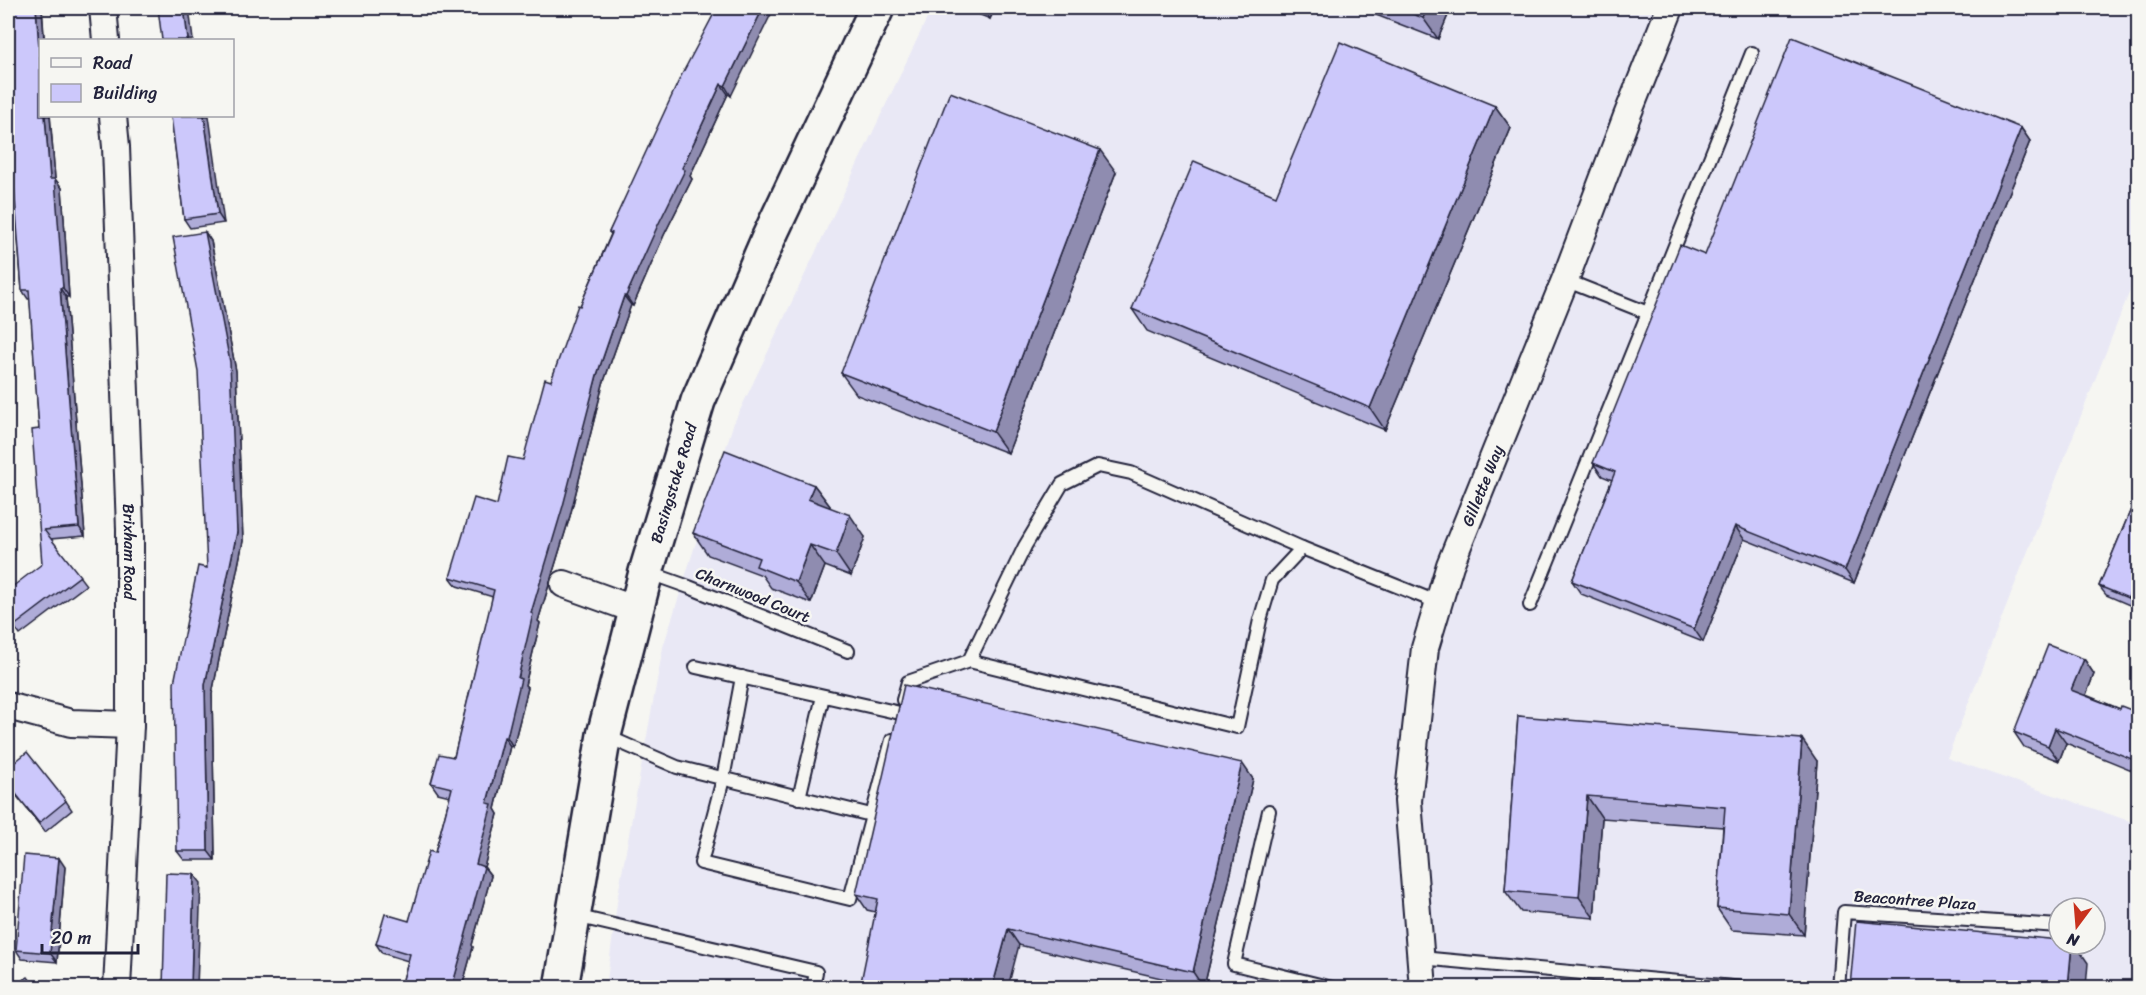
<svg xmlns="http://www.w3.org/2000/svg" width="2146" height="995" font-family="Sriracha,sans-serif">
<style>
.built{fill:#e9e8f5;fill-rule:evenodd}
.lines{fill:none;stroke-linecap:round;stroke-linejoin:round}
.service-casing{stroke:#22223b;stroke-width:16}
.minor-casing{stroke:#22223b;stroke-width:30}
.secondary-casing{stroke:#22223b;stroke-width:38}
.service{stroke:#f6f6f2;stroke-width:12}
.minor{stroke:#f6f6f2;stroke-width:26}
.secondary{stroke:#f6f6f2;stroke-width:33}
.wall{fill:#afacd8;stroke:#22223b;stroke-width:1.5}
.shaded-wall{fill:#8f8cb0;stroke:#22223b;stroke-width:1.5}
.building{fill:#ccc8fb;stroke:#22223b;stroke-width:1.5}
.labels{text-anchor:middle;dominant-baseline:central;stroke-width:5;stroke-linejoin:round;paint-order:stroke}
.street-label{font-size:16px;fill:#22223b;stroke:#f6f6f2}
</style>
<rect width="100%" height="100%" fill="#f6f6f2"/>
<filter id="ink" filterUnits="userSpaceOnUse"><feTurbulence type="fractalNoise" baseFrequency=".0167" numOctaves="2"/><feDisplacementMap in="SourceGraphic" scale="12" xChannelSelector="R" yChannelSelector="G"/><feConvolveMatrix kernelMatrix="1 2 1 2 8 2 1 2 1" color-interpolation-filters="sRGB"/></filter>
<g filter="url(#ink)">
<!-- built -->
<path class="built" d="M932 8H2138V270L1947 758 2138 824V987L606 988 618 895 663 647 733 425ZM2059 908H2095V944H2059Z"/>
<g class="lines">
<!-- service casing -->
<g class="service-casing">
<g id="service">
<polyline points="1648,313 1752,53"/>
<polyline points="647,572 689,587 848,651"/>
<polyline points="1530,605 1648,313 1565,280"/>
<polyline points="969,661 1237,727 1260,620 1272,580 1302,548"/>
<polyline points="696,667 900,713"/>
<polyline points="742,677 723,779 701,863 850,899 892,740"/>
<polyline points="903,700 908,682 969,661 1025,546 1062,484 1098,466 1131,473 1302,548 1439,603"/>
<polyline points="606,736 677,767 871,815"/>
<polyline points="799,798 823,696"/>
<polyline points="1269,811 1234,964 1332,988"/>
<polyline points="575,916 816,972 813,988"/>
<polyline points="2095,928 2098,928"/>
<polyline points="1421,958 1744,988"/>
<polyline points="1838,988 1844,912 2059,926"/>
</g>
</g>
<!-- minor casing -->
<g class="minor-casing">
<g id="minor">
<polyline points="103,8 106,40"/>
<path id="s1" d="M113 116 116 147 130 529V725L117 988"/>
<polyline points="564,584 636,610"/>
<polyline points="8,706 71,723 130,725"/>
<path id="s2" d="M1423 988 1408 801 1425 648 1450 565 1565 280 1627 116 1670 8"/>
</g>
</g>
<!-- secondary casing -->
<g class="secondary-casing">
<g id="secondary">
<path id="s3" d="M561 988 604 735 646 572 698 401 769 237 877 8"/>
</g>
</g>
<!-- service -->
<use href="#service" class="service"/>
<!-- minor -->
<use href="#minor" class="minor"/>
<!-- secondary -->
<use href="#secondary" class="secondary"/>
</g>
<!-- wall -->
<g class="wall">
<polygon points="8,8 42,8 55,179 62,188 69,297 66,297 85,536 51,539 86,585 20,635 8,618 42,564 39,429 30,299 28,299 22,290 12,163 9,159"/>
<polygon points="717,8 731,96 728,94 690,176 692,179 664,235 633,306 631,305 603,384 570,516 538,621 540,623 525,685 528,688 513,747 510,746 495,809 498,814 484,867 491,876 472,945 473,947 462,987 401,987 408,961 382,953 376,944 409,921 435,853 450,796 438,793 431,783 454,757 493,597 457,586 450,577 497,505 523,460 551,381 580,306 611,234 609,232"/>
<polygon points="964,8 995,8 990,19"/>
<polygon points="1358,8 1451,8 1438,39"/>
<polygon points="1495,106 1511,128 1385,430 1147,331 1132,309 1276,196"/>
<polygon points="171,116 224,223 190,228 184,219"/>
<polygon points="2021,128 2030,141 1854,583 1744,539 1703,642 1581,594 1572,581 1612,480 1602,476 1593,463 1705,255"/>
<polygon points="1116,172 1008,453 857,395 841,373"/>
<polygon points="205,232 211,241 236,371 243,541 212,694 215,860 184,860 177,851 207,568"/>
<polygon points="814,485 830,506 829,507 865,537 851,576 825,566 811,603 771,588 762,575 708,555 693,533"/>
<polygon points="2139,490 2139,596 2134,607 2106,595 2099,586"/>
<polygon points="2084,659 2094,674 2086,695 2120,709 2139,713 2139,773 2066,743 2059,761 2024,747 2014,732"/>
<polygon points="1518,716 1817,761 1804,935 1732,930 1717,908 1723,827 1602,818 1594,918 1521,912 1505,891"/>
<polygon points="8,768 66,801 72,810 45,832 8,785"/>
<polygon points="1253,779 1204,987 1200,987 867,910 856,894"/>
<polygon points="65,867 57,962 22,959 16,950"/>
</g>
<!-- shaded-wall -->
<g class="shaded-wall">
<polygon points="36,8 42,8 44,40 40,40 40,60"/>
<polygon points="184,8 189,8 193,40 188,40"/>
<polygon points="763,8 774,8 731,96 725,86"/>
<polygon points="984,8 995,8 990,19 983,10"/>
<polygon points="1427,8 1451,8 1438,39 1423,18"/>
<polygon points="721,84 728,94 690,176 692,179 664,235 633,306 626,296 682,168"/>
<polygon points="1495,106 1511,128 1385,430 1370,408"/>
<polygon points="45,116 50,116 55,179 62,188 69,297 63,288 50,179"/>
<polygon points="204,116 209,116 224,223 218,214"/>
<polygon points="2021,128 2030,141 1854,583 1845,570"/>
<polygon points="1100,150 1116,172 1008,453 993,432"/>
<polygon points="205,232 211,241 236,371 243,541 212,694 215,860 208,851 205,685 237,532"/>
<polygon points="60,288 66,297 85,536 79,527"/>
<polygon points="624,296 631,305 603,384 570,516 538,621 540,623 525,685 528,688 513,747 507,737 531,613 597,375"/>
<polygon points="814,485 830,506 823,521 808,499"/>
<polygon points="850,515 865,537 851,576 836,554"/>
<polygon points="1735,526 1744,539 1703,642 1694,629"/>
<polygon points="810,545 825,566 811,603 796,582"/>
<polygon points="2139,571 2139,596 2134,607 2128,598"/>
<polygon points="2084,659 2094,674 2082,705 2071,690"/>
<polygon points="2055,728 2066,743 2059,761 2048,746"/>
<polygon points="504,737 510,746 495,809 498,814 484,867 491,876 472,945 473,947 462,987 452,987 465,937 476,864 487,803"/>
<polygon points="1802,739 1817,761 1804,935 1789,914"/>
<polygon points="1242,763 1253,779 1204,987 1203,987 1193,972"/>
<polygon points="1587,796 1602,818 1594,918 1579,897"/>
<polygon points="59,858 65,867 57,962 50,953"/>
<polygon points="194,874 201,883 197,987 191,987"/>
<polygon points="1008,929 1019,945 1008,987 995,987 993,985"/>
<polygon points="2072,944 2075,944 2088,963 2086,987 2068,987"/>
</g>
<!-- building -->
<g class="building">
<polygon points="8,8 36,8 40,60 40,116 45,116 50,179 55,179 63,288 60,288 79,527 44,530 80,576 14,626 8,618 8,590 42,564 32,430 39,429 29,290 22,290 12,159 9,159 8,136"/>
<polygon points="158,8 184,8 188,40 162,40"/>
<polygon points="717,8 763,8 725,86 721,84 682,168 685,170 658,225 626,296 624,296 597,375 563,506 531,613 533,614 518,678 521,679 507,737 504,737 487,803 492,804 476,864 484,867 465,937 466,937 452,987 401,987 410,954 376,944 385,914 409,921 429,851 435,853 452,788 431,783 439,754 454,757 494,590 450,577 474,498 497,505 508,457 523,460 545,379 551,381 578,305 580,306 612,233 609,232 680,78"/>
<polygon points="1398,8 1427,8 1423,18"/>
<polygon points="1792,37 2021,128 1845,570 1735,526 1694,629 1572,581 1615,472 1593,463 1680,245 1705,255"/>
<polygon points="1340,42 1495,106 1370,408 1132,309 1194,161 1276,196"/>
<polygon points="950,92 1100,150 993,432 841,373"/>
<polygon points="171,116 204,116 218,214 184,219"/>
<polygon points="205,232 230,362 237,532 205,685 208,851 177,851 174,683 198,566 207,568 198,371 173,237"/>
<polygon points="725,450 814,485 808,499 850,515 836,554 810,545 796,582 756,566 759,558 693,533"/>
<polygon points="2139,490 2139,571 2128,598 2099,586"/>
<polygon points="2048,645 2084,659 2071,690 2120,709 2121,706 2139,713 2139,762 2055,728 2048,746 2014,732"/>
<polygon points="904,685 1242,763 1193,972 1008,929 993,985 1003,987 860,987 878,899 856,894"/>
<polygon points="1518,716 1802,739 1789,914 1717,908 1725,807 1587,796 1579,897 1505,891"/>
<polygon points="27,752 66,801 39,823 8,784 8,768"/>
<polygon points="24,855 59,858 50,953 16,950"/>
<polygon points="166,873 194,874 191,987 163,987"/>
<polygon points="1856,921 2059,940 2059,944 2072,944 2068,987 1850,987"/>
<polygon points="28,977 35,987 12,987"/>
</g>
</g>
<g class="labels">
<!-- street labels -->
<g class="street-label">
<text stroke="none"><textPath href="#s3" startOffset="518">Basingstoke Road</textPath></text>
<text stroke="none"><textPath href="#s2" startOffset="514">Gillette Way</textPath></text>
<text stroke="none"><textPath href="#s1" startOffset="436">Brixham Road</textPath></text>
<text transform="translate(753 595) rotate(22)">Charnwood Court</text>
<text transform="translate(1915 900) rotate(4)">Beacontree Plaza</text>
</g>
</g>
<!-- margin -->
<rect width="2146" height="995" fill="none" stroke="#f6f6f2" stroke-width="30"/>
<rect x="15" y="15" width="2116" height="965" fill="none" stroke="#22223b" stroke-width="2" filter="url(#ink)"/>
<!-- legend -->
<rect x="39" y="39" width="195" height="78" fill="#f6f6f2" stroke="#a1a1a9" stroke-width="1.5"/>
<rect x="51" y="58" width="30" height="9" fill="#f6f6f2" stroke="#a1a1a9" stroke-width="1.5"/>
<text x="93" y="69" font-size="18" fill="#22223b">Road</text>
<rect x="51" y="84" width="30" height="18" fill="#ccc8fb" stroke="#a1a1a9" stroke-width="1.5"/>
<text x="93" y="99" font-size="18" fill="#22223b">Building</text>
<!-- north arrow -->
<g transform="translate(2077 926) rotate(196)"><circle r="28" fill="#f6f6f2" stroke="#a1a1a9" stroke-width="1.5"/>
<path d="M0-4.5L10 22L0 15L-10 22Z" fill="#c8321e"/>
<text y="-9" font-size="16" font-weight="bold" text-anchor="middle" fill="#22223b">N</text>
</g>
<!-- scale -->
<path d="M42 944v9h96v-9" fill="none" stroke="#22223b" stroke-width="3"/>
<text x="51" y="944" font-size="18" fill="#22223b" stroke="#f6f6f2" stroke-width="4.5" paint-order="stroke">20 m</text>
</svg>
